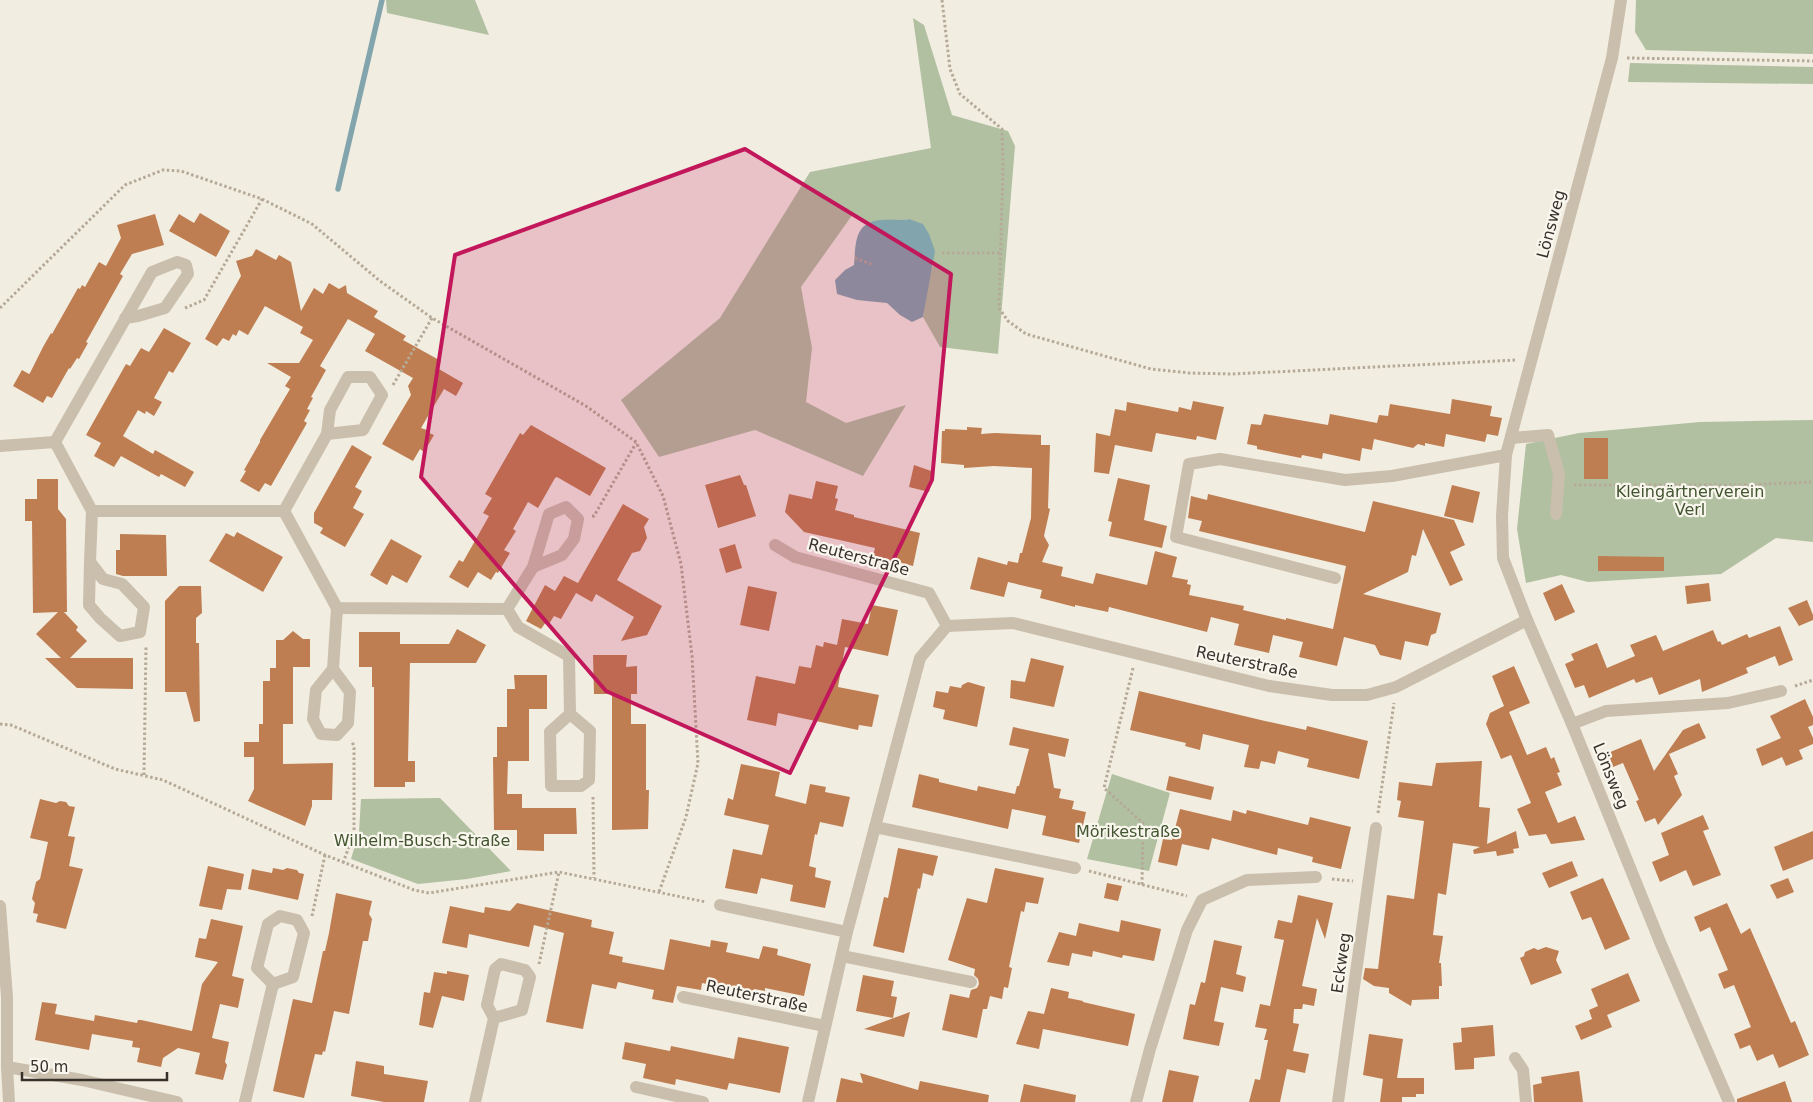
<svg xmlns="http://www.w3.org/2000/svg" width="1813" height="1102" font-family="'DejaVu Sans',sans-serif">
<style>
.green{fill:#b1c0a1}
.water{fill:#81a4ad}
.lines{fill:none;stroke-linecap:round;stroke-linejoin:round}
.stream{stroke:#81a4ad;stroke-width:5.5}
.building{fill:#be7e52}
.path{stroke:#b5a997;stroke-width:3;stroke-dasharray:2.5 2.5;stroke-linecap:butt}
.minor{stroke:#cabfad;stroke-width:12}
.marked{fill:#c2185b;fill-opacity:0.2;stroke:#c2185b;stroke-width:4;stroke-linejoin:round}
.labels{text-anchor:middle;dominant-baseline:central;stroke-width:4.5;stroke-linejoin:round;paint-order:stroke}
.street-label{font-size:16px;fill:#38312b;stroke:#f9f6ed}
.park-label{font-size:16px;fill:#425530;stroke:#f9f6ed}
</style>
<rect width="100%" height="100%" fill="#f2ede1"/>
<!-- green -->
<g class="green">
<polygon points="386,0 475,0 489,35 387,13"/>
<polygon points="1636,0 1813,0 1813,54 1646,50 1635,32"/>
<path d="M913 18 924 25 952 115 1008 131 1015 146 998 354 940 347 923 317 929 279 933 265 909 219C894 222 881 220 866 223L853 214 801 287 812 348 806 402 846 423 906 405 863 476 755 430 659 457 621 400 720 318 810 172 931 148Z"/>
<polygon points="1630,63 1813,67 1813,84 1628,82"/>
<polygon points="1813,420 1813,542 1776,538 1721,574 1588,582 1561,575 1526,583 1517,529 1526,444 1579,433 1700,422"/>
<polygon points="1112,774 1170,793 1149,871 1087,859"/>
<polygon points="440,798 511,871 467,879 418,884 351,859 359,832 361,799"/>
</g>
<!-- water -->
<path class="water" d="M909 219 923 224 929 234 935 251 923 317 912 322 900 315 887 303 857 300 837 294 835 280 845 270 854 265C856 243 854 222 881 220 892 219 898 221 909 219Z"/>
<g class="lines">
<!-- stream -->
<polyline class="stream" points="338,189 382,0"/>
</g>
<!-- building -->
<g class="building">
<polygon points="200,213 230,231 216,257 169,231 179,214 194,223"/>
<polygon points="155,214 164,245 132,254 120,274 123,276 86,342 88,343 79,359 77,358 70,369 69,368 52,398 47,396 43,403 13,386 22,370 29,374 30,373 43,347 51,333 52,334 78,288 80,289 82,285 85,287 99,262 106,266 121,238 117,225"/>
<polygon points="256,249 276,260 279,255 291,262 301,311 314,288 323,294 329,283 339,289 346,285 347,293 378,311 374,317 406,336 403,340 441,361 437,368 463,383 456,396 444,389 421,428 430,431 429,433 434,435 424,452 420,449 413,461 382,444 411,395 408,386 413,378 365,351 375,334 348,319 320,366 326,370 311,397 313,398 307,409 310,410 304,421 307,423 271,486 265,483 259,492 240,481 246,471 244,470 260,442 260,440 290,389 285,386 291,377 267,363 299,363 313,340 300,333 303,327 265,306 248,335 239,330 236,336 233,334 229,341 223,338 217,346 205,339 241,276 236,261 252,256"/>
<polygon points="164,328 191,343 173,373 169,371 154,398 162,402 154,416 146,411 145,414 138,410 123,436 153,454 155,450 194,472 185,487 161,474 159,477 121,456 114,467 94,456 101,443 86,435 126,364 130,366 141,348 149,352"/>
<polygon points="1452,399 1492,406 1490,416 1502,418 1498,436 1487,434 1485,442 1446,434 1444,447 1425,443 1425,446 1418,444 1413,448 1374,439 1372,450 1362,448 1360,461 1323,453 1322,459 1302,455 1301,458 1257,449 1257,446 1247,444 1251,424 1261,425 1264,414 1328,425 1330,414 1377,423 1379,415 1388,416 1390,404 1450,414"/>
<polygon points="1193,401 1224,407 1216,440 1197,436 1196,440 1156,433 1152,452 1115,445 1109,474 1094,472 1096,433 1110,436 1115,409 1126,411 1127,402 1178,412 1179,407 1191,410"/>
<polygon points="531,425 606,468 590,496 557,477 555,478 538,508 528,502 513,529 516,531 504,550 510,553 498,573 496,572 491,580 478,572 468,588 449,577 459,560 463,562 489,516 483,513 492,498 485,494 520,433 523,435"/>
<polygon points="967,427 982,428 981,434 995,433 1041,435 1041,445 1050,445 1048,508 1050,509 1044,536 1049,545 1042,562 1063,567 1061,576 1093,584 1096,573 1147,585 1155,551 1177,557 1172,577 1188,580 1187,584 1191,585 1189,595 1244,606 1243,610 1286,620 1286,618 1333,629 1346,566 1199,531 1202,521 1188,518 1191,496 1207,500 1208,494 1365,532 1373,501 1454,520 1465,545 1450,552 1463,580 1450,586 1423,529 1416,556 1412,555 1408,572 1363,594 1441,613 1436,633 1431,635 1428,646 1405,641 1401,660 1380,655 1375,645 1344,637 1337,666 1299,657 1303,642 1273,635 1269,653 1234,645 1239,624 1211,617 1207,632 1109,607 1108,612 1075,605 1075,607 1040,598 1042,590 1008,582 1004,597 970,589 978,557 1007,565 1008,561 1018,563 1020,553 1022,553 1031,518 1032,468 994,466 964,468 964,465 941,463 942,431 945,431 945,429 967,430"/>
<rect x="1584" y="438" width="24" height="41"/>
<polygon points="352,445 372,457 355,487 362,491 353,508 364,514 345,547 320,533 323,528 314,523 314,513"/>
<polygon points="914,465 934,472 929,492 909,487"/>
<polygon points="740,475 744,485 746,485 756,516 718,528 705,485"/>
<polygon points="1118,478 1150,485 1144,520 1167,526 1162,548 1109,536 1112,522 1108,521"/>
<polygon points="37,479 58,479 58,509 66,519 67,612 64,612 78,627 76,630 87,641 70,658 133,658 133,689 77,688 45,658 61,658 36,634 58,612 33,613 32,521 25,521 25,499 37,499"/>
<polygon points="816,481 838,486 835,498 838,499 835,510 854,515 854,517 920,533 913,566 873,556 875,548 804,532 785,512 789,494 812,499"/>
<polygon points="1452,485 1480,492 1473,523 1444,516"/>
<polygon points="623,504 649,519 644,527 647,538 640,551 632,553 617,580 662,606 647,635 621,641 634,617 596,594 592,602 576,593 561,619 554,616 549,624 546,622 541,629 526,621 545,585 555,591 564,576 578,583"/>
<polygon points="237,532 283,557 263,592 209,561 226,533 234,537"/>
<polygon points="120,534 166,535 167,576 123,576 116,574 116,550 120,550"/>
<polygon points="391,539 422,556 407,583 392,575 387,585 370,575"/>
<polygon points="735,544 742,568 726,573 719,549"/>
<polygon points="1598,556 1664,557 1664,571 1598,571"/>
<polygon points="1709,583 1711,601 1687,604 1685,586"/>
<polygon points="1562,584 1575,612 1555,621 1543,593"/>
<polygon points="179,586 201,586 202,613 196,618 196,643 199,643 200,721 194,722 186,692 165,692 165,601"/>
<polygon points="748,586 777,592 769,631 740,625"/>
<polygon points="1807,600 1813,615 1813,620 1799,626 1788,608"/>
<polygon points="872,605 898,610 888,656 845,647 838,687 879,695 872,727 859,725 858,730 778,713 776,726 747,720 756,676 795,684 799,666 811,668 816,645 823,647 824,642 837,645 842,619 868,624"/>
<polygon points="1780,626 1793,660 1779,666 1775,656 1746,668 1748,673 1702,692 1700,679 1659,695 1652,677 1636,683 1634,679 1589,698 1584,685 1575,688 1565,664 1574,660 1571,654 1597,643 1607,668 1635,656 1630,645 1656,635 1663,651 1713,630 1718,642 1720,641 1722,645 1747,634 1749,638"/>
<polygon points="457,629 486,645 476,663 410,663 408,761 415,761 415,782 405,782 405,787 374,787 374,687 372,687 372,667 359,667 359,632 400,632 400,644 449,644"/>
<polygon points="293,631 303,639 310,639 310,667 293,667 293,724 283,724 283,764 333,763 332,800 312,800 312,806 305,826 248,801 254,789 254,757 244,757 244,742 259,742 259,724 263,724 263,681 270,681 270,668 276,668 276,640 283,640"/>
<polygon points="593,655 627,655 626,667 637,666 637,694 631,694 631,724 646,724 646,790 649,790 648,829 612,830 612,694 594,694"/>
<polygon points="1031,658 1064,666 1054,707 1010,698 1011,680 1025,682"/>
<polygon points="1514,666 1530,703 1509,712 1527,755 1546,747 1551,759 1554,757 1560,772 1557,773 1562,785 1545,792 1558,823 1575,816 1585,840 1551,844 1546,834 1529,836 1517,809 1531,803 1511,755 1501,759 1486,724 1490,713 1504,706 1492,676"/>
<polygon points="514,675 547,675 547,709 529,709 529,761 508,761 507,794 522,794 522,808 576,808 577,834 544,834 544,851 517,850 517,830 494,830 493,757 497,757 497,727 507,727 507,689 515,689"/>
<polygon points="968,682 985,687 977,727 943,719 945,710 933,707 936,691 948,693 950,686 961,688 962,685"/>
<polygon points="1139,691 1265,721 1306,730 1307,726 1368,741 1359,779 1307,767 1309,759 1278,751 1275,764 1261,761 1259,769 1244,767 1249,745 1203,734 1200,750 1185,746 1186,743 1130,730"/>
<polygon points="1805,699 1813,717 1813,725 1808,727 1813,738 1813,744 1799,750 1803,759 1786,766 1782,757 1762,766 1756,749 1781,738 1770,716"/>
<polygon points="1699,723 1706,738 1669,754 1678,774 1674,776 1682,795 1658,825 1655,818 1645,822 1636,801 1639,800 1623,763 1613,767 1608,753 1641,739 1654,771 1683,730"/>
<polygon points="1013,727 1069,739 1065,757 1048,753 1054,788 1061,789 1059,798 1074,801 1072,809 1086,812 1079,843 1042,835 1046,816 1012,809 1008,829 912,807 919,774 939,779 939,782 977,791 978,786 1015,794 1017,786 1019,786 1029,749 1009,745"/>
<polygon points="1482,761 1479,807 1490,808 1487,844 1516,831 1519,848 1513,849 1514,853 1497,856 1496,851 1474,854 1473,850 1480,847 1453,843 1446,895 1438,893 1433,935 1443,936 1439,963 1441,963 1442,986 1439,986 1439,999 1412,1000 1411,1006 1389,993 1389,988 1374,986 1363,979 1365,968 1378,969 1387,895 1414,899 1424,821 1398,817 1401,801 1397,800 1399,782 1432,786 1436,763"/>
<polygon points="741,764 780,772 775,796 806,804 810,784 826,787 825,792 850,797 843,827 820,822 817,835 815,834 809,866 816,868 815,877 831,881 825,908 790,901 793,885 761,878 757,894 725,888 733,849 762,855 769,825 724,815 728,798 733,800"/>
<polygon points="1169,776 1214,787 1211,800 1166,790"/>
<polygon points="40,799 56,803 60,801 66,802 69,806 75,807 68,836 75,837 69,866 83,869 66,929 36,922 38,914 33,913 35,903 32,899 36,882 40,879 48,842 30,838"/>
<polygon points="1180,809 1231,821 1233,810 1246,814 1247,810 1308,825 1310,817 1351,827 1341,869 1312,862 1313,857 1278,848 1277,855 1212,838 1209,850 1182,844 1177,866 1158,862 1163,839 1172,840"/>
<polygon points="1703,815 1709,829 1703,831 1721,875 1693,886 1686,870 1660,882 1652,862 1669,855 1661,833"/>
<polygon points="1813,831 1813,859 1783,871 1774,847"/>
<polygon points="898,848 938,856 933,876 923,873 920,889 918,888 904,953 873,946 884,897 888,898"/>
<polygon points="1572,861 1578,876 1549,888 1542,873"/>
<polygon points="208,866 244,874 241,890 227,889 222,910 199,906"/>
<polygon points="273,868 283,870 287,868 297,870 299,873 304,874 298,900 248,889 252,869 272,873"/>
<polygon points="995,868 1044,878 1038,904 1026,902 1024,912 1021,911 1009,967 1012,968 1008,988 1004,987 1002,999 990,996 987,1009 983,1009 977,1038 942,1030 950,994 969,998 971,990 977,988 979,984 978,979 974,975 975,969 948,960 967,898 987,903"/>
<polygon points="1603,878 1630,939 1605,950 1591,917 1582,920 1570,892"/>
<polygon points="1788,878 1794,892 1777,899 1770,885"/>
<polygon points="1107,883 1122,886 1118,901 1104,898"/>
<polygon points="336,893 372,901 369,914 372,919 368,941 363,941 349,1014 334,1011 325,1052 323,1051 322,1055 315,1054 304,1098 273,1091 293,999 312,1003 323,951 325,951 329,933"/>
<polygon points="1298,895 1333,903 1325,939 1317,918 1302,986 1317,989 1314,1006 1303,1004 1302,1009 1294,1009 1293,1023 1299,1024 1293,1051 1309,1054 1305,1073 1287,1069 1280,1102 1249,1102 1255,1079 1260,1080 1268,1040 1264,1040 1267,1029 1255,1027 1260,1004 1270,1006 1284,940 1274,938 1278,920 1292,923"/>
<polygon points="517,903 592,920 591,927 614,932 609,954 623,957 622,962 664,970 670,939 710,947 711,940 728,943 726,952 759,959 763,946 778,949 777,955 811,964 804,996 765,988 765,991 754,989 753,994 702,983 701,990 677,986 673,1003 652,999 654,990 618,982 616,989 592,984 583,1029 546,1022 564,933 534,925 529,947 469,934 467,948 442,943 450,906 484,913 485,907 510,911"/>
<polygon points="1727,903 1741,934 1750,928 1791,1023 1795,1021 1809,1055 1779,1068 1773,1054 1757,1061 1750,1045 1740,1049 1734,1034 1751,1027 1734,985 1724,989 1718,974 1728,970 1710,927 1700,932 1694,917"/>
<polygon points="211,919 243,926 232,976 244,979 238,1008 220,1004 212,1038 229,1042 225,1062 227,1065 223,1080 195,1074 200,1053 178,1048 163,1058 161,1067 137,1062 140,1048 132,1047 133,1041 92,1034 89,1050 35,1040 42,1002 57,1004 55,1014 94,1021 95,1015 137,1023 138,1020 141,1020 192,1031 202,984 218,962 195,957 199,938 206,939"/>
<polygon points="1121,920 1161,929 1154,961 1123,955 1122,958 1093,951 1092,957 1072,953 1069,966 1047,962 1059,932 1076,936 1079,923 1119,932"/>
<polygon points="1214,940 1242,946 1236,974 1246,977 1243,992 1221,987 1214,1021 1224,1023 1219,1046 1183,1039 1190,1004 1195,1005 1201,982 1205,983"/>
<polygon points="1546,947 1559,951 1556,960 1562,973 1531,985 1520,958 1524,956 1525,952 1534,948 1538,950"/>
<polygon points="447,971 469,975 464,1001 442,996 433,1028 419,1025 424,992 430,993 434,972 447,974"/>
<polygon points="1628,973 1640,1001 1607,1015 1612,1027 1581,1040 1575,1026 1592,1019 1589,1010 1598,1006 1591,989"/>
<polygon points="863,975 894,981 891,996 897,997 893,1018 856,1011"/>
<polygon points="1051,988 1069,992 1068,998 1083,1001 1083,1002 1135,1014 1128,1046 1043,1029 1039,1049 1016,1044 1028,1011 1044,1014"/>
<polygon points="910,1012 904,1037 864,1029"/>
<polygon points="1493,1025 1495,1056 1474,1058 1474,1069 1455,1070 1453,1043 1462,1042 1461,1028"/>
<polygon points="1369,1034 1403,1039 1397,1078 1424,1078 1424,1094 1416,1094 1416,1097 1402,1097 1402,1102 1380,1102 1383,1079 1363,1075"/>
<polygon points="738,1037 789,1047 780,1093 729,1083 727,1090 676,1079 675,1085 643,1078 646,1064 622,1059 625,1042 670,1051 671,1046 734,1059"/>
<polygon points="356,1061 384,1066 384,1074 428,1081 424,1102 384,1102 351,1096"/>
<polygon points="1169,1070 1199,1076 1193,1102 1162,1102"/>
<polygon points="1579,1071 1583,1102 1534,1102 1533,1085 1542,1083 1541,1077"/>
<polygon points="860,1073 918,1090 920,1081 989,1095 988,1102 836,1102 841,1078 863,1083"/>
<polygon points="1785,1081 1792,1102 1737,1102 1737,1099"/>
<polygon points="1024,1084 1076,1095 1075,1102 1020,1102"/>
</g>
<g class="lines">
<!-- path -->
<g class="path">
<polyline points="942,0 950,69 960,94 1002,129 1003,165 999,308 1008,321 1026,334 1151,369 1189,373 1232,374 1517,360"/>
<polyline points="1627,58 1813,61"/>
<polyline points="942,253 1001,253"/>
<polyline points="855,258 871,264"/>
<polyline points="0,308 125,185 163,170 181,171 262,199 312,224 380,281 432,318 586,406 636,442 663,496 681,564 692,656 698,763 686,817 659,892"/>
<polyline points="185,308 204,300 262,199"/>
<polyline points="393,385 432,318"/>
<polyline points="1574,485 1740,485 1813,482"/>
<polyline points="592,516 594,516 636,443"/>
<polyline points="1133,668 1104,788 1143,823 1142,885"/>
<polyline points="1795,686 1813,680"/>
<polyline points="0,724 11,725 115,769 163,780 325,855 414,890 429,893 559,872 706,902"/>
<polyline points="144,775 146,646"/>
<polyline points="593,797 594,878"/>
<polyline points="1378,813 1394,703"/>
<polyline points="343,863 354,833 354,748 352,740"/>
<polyline points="1089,871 1187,896"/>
<polyline points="1332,879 1353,881"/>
<polyline points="312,916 325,855"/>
<polyline points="539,964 559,872"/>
</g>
<!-- minor -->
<g class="minor">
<polyline points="1621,0 1612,58 1506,455 1502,516 1503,558 1527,620 1572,724 1660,942 1729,1102"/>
<polyline points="1511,438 1548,435 1559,474 1556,514"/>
<polyline points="55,442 152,272 177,262 186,265 188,274 165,308 138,316 125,318"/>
<polyline points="0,446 55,442 92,511 284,511 337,608 507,609 518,627 569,656 570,714 590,731 589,780 581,786 551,786 550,732 570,714"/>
<polyline points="284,511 327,434 330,410 348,377 370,377 382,395 363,430 327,434"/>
<polyline points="775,545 795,557 929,593 947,626 1013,623 1269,686 1332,695 1367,695 1396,687 1527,620"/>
<polyline points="90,562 89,605 100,618 120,636 140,632 144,607 122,584 103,579 90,562 92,511"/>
<polyline points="1335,578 1176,537 1189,464 1220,459 1345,480 1392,476 1506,455"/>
<polyline points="507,609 533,567 562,555 574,539 578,519 566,507 549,514 533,567"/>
<polyline points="333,669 350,692 348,723 337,735 321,734 313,719 316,690 333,669 337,608"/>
<polyline points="1572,724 1606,711 1728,703 1781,691"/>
<polyline points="875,827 1075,868"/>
<polyline points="720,905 847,932"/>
<polyline points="0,906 7,997 7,1067 9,1102"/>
<polygon points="280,916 297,920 304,933 293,977 273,984 257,968 268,924"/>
<polyline points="842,956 971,982"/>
<polyline points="683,997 825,1026"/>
<polyline points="1515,1058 1523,1070 1526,1102"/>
<polyline points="7,1067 82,1080 177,1102"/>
<polyline points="636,1087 703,1102"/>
<polyline points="245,1102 273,984"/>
<polyline points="475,1102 494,1018 487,1005 495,969 501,964 525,970 530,977 522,1010 494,1018"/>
<polyline points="808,1102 847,932 920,658 947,626"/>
<polyline points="1136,1102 1150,1049 1187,930 1202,900 1247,880 1316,877"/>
<polyline points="1338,1102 1376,828"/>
</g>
</g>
<!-- marked area -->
<path class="marked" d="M745 149 951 274 932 480 790 773 606 691 421 477 455 255Z"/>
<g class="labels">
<!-- street labels -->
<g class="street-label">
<text transform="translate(1551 224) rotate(-75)">Lönsweg</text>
<text transform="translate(859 557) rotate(15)">Reuterstraße</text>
<text transform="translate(1247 662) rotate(12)">Reuterstraße</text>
<text transform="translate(1611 776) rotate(68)">Lönsweg</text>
<text transform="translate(1341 963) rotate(-82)">Eckweg</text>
<text transform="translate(757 996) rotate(12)">Reuterstraße</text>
</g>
<!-- park labels -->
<g class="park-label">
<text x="1690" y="491">Kleingärtnerverein<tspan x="1690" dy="18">Verl</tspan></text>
<text x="1128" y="831">Mörikestraße</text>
<text x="422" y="840">Wilhelm-Busch-Straße</text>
</g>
</g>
<!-- scale -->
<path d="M22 1072v8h145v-8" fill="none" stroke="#38312b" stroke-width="2.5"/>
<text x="30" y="1072" font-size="15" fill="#38312b" stroke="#f9f6ed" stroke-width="4" paint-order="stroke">50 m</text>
</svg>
